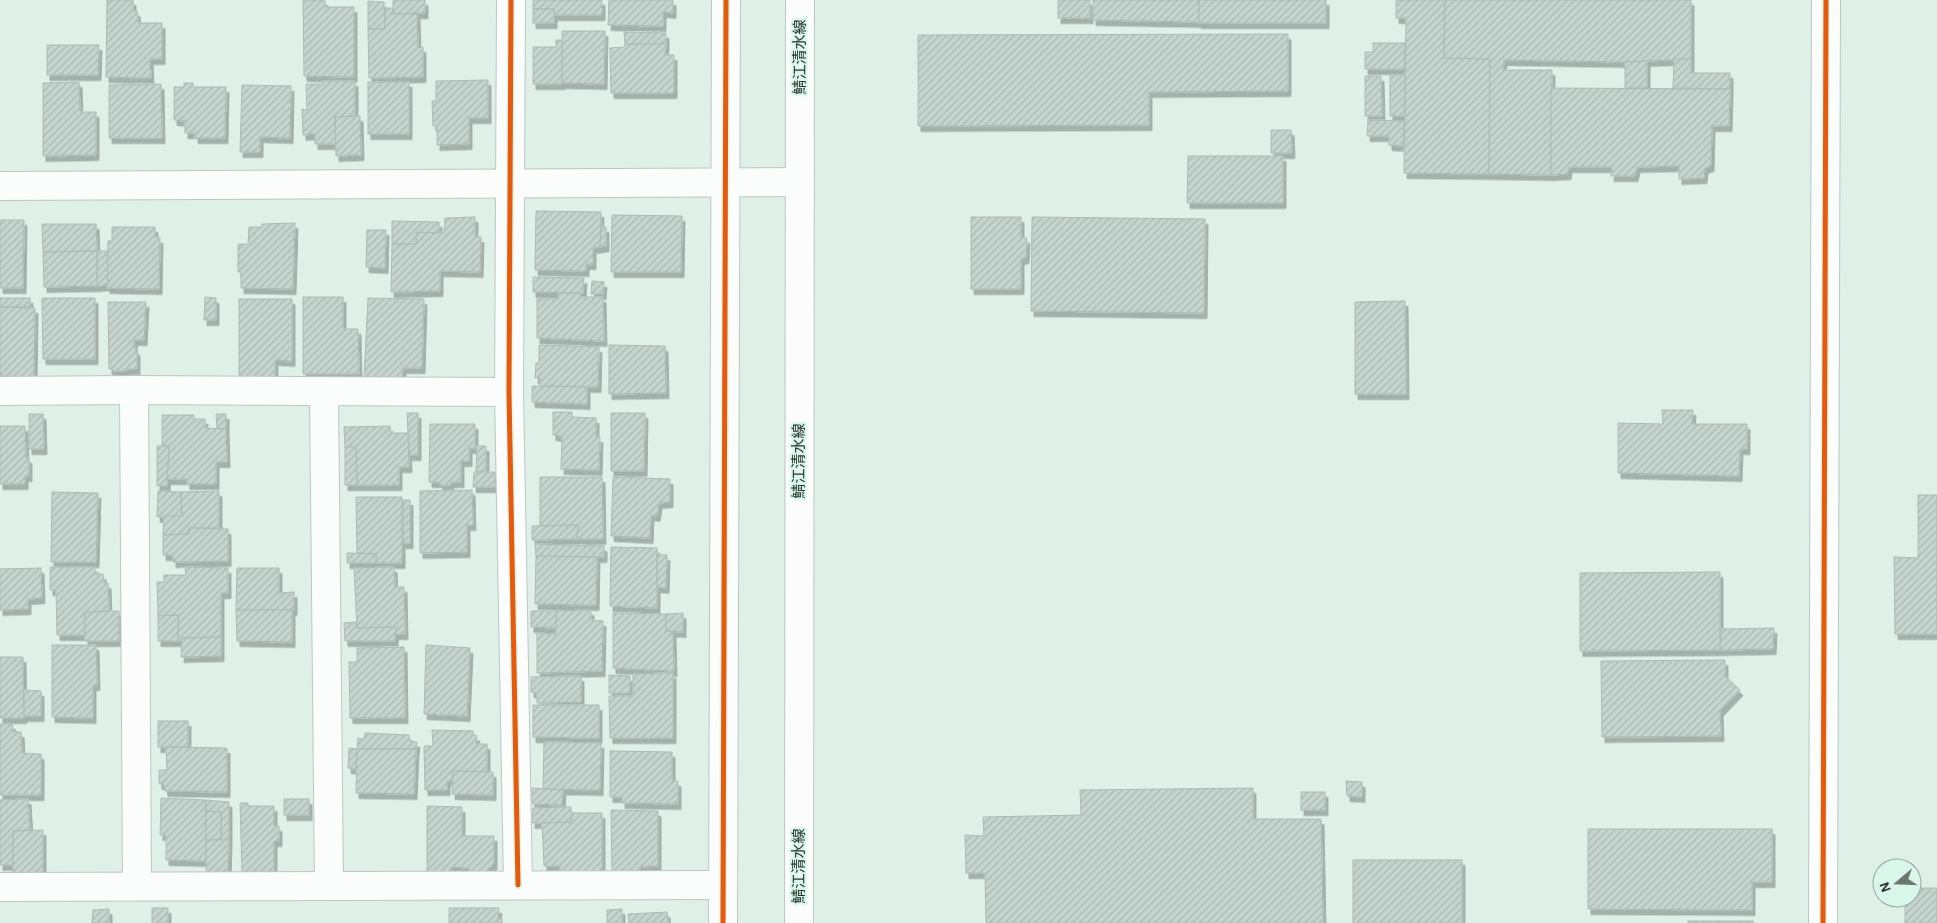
<svg xmlns="http://www.w3.org/2000/svg" width="1937" height="923" font-family="'Alegreya Sans','Noto Sans JP',sans-serif">
<style>
.building{fill:url(#building-hatch);stroke:#acbab6;filter:url(#shadow)}
.lines{fill:none;stroke-linecap:round;stroke-linejoin:round}
.minor-casing{stroke:#bbc7c2;stroke-width:30}
.tertiary-casing{stroke:#bbc7c2;stroke-width:30}
.secondary-casing{stroke:#bbc7c2;stroke-width:30}
.minor{stroke:#fafdfc;stroke-width:28}
.tertiary{stroke:#fafdfc;stroke-width:28}
.secondary{stroke:#fafdfc;stroke-width:28}
.cycleway-casing{stroke:#d9f6ea;stroke-width:8}
.cycleway{stroke:#e8590c;stroke-width:5}
.labels{text-anchor:middle;dominant-baseline:central;stroke-width:4.5;stroke-linejoin:round;paint-order:stroke}
.street-label{font-size:15px;fill:#2a3530;stroke:#d9f6ea}
</style>
<defs>
<pattern id="building-hatch" width="6" height="6" patternUnits="userSpaceOnUse" patternTransform="scale(1.25)"><rect width="6" height="6" fill="#c6d4d0"/><path d="M-1 1l2-2M0 6l6-6M5 7l2-2" fill="none" stroke="#aab7b3"/></pattern>
<filter id="shadow"><feDropShadow dx="3" dy="5.5" stdDeviation="0" flood-color="#0004"/></filter>
</defs>
<rect width="100%" height="100%" fill="#dff0e9"/>
<!-- building -->
<g class="building">
<polygon points="107,0 133,0 133,11 137,11 138,23 162,23 162,59 150,59 151,78 106,77"/>
<polygon points="303,0 325,0 325,7 354,7 354,77 304,76"/>
<polygon points="393,0 425,0 425,13 393,14"/>
<polygon points="533,0 602,0 602,15 554,15 554,9 533,9"/>
<polygon points="609,0 673,0 673,13 663,12 663,26 608,25"/>
<rect x="1058" y="0" width="32" height="18"/>
<polygon points="1093,0 1199,0 1199,22 1093,20"/>
<rect x="1199" y="0" width="127" height="23"/>
<polygon points="1396,0 1445,0 1444,58 1490,59 1489,174 1404,173 1406,18 1396,18"/>
<polygon points="1445,0 1691,0 1691,59 1625,62 1504,60 1503,70 1552,70 1551,175 1489,174 1490,59 1444,58"/>
<polygon points="368,1 384,2 385,29 368,29"/>
<polygon points="385,8 393,8 393,14 417,14 418,48 423,47 423,77 369,78 368,29 385,29"/>
<rect x="533" y="9" width="21" height="14"/>
<polygon points="562,31 605,31 604,84 562,83"/>
<polygon points="624,32 666,33 666,44 625,44"/>
<polygon points="1288,34 1288,91 1149,92 1149,125 918,126 918,35"/>
<polygon points="556,40 562,40 562,84 533,84 533,47 556,47"/>
<polygon points="1373,43 1405,43 1405,69 1365,69 1365,52 1373,52"/>
<polygon points="625,44 666,44 665,55 674,55 674,93 611,93 610,48 624,47"/>
<polygon points="47,45 99,45 98,75 47,75"/>
<polygon points="1674,59 1691,59 1691,73 1730,73 1730,89 1673,88"/>
<polygon points="1647,61 1647,88 1625,88 1625,62"/>
<rect x="1390" y="75" width="15" height="41"/>
<polygon points="1365,76 1381,76 1382,116 1365,116"/>
<polygon points="488,80 488,118 469,118 469,144 437,145 437,126 433,126 432,101 436,101 436,81"/>
<polygon points="322,81 355,81 355,116 335,117 336,144 315,144 315,134 303,135 302,109 307,110 306,84 323,84"/>
<polygon points="79,82 80,112 96,112 96,155 43,156 43,83"/>
<rect x="368" y="82" width="41" height="52"/>
<polygon points="184,83 193,83 193,87 226,87 225,138 195,138 195,133 185,133 185,121 174,120 174,87 184,87"/>
<polygon points="161,84 162,138 109,138 109,85"/>
<polygon points="242,85 291,86 290,138 260,137 260,152 240,152"/>
<polygon points="1551,88 1730,89 1729,126 1712,126 1711,166 1705,168 1704,178 1679,179 1679,166 1637,167 1635,176 1611,176 1612,167 1569,167 1568,174 1551,175"/>
<polygon points="360,116 361,155 336,156 335,117"/>
<polygon points="1368,120 1404,121 1404,146 1389,145 1389,136 1367,136"/>
<polygon points="1271,130 1291,130 1292,153 1271,153"/>
<polygon points="1188,156 1283,156 1283,203 1187,203"/>
<polygon points="536,211 601,212 600,247 593,248 593,264 586,264 586,271 535,270"/>
<polygon points="612,215 682,216 681,272 611,272"/>
<polygon points="475,217 475,237 481,237 480,272 440,271 440,291 391,292 392,244 416,244 416,232 444,232 445,218"/>
<polygon points="971,217 1021,217 1021,238 1027,238 1026,258 1021,259 1021,289 971,289"/>
<polygon points="1032,217 1205,219 1204,313 1031,311"/>
<polygon points="0,220 24,220 23,288 0,288"/>
<polygon points="392,221 439,222 439,233 416,232 416,244 392,244"/>
<polygon points="295,223 293,289 241,288 241,272 238,272 238,244 248,244 249,227 262,227 262,224"/>
<polygon points="42,224 96,224 97,251 43,252"/>
<polygon points="112,227 155,227 155,237 160,238 159,289 107,288 108,241 112,241"/>
<polygon points="601,227 606,227 606,246 600,247"/>
<polygon points="367,230 386,230 385,268 366,267"/>
<polygon points="97,251 107,251 108,285 97,286"/>
<polygon points="97,251 97,286 44,287 43,252"/>
<polygon points="533,277 584,278 583,293 533,292"/>
<polygon points="592,281 604,282 603,294 591,294"/>
<polygon points="558,293 580,293 580,297 603,297 604,341 537,338 537,299 558,299"/>
<polygon points="205,297 216,298 216,320 204,320"/>
<polygon points="303,297 343,297 343,329 358,329 359,374 303,374"/>
<rect x="0" y="298" width="30" height="9"/>
<polygon points="42,298 95,298 95,359 43,359"/>
<polygon points="368,298 424,299 422,368 403,368 402,379 364,378"/>
<polygon points="239,299 292,299 292,361 275,360 275,380 239,377"/>
<polygon points="1405,301 1406,394 1355,394 1355,302"/>
<polygon points="108,302 146,302 144,340 134,340 135,350 137,350 137,369 127,369 127,371 113,371 113,369 109,369"/>
<polygon points="0,307 35,308 34,377 0,376"/>
<polygon points="539,345 599,347 598,387 540,386 540,378 535,378 536,363 539,363"/>
<polygon points="609,345 665,346 666,393 609,394"/>
<polygon points="532,386 587,387 587,404 532,402"/>
<polygon points="1662,410 1693,410 1692,424 1747,424 1747,449 1740,449 1739,476 1618,473 1618,423 1663,424"/>
<polygon points="553,412 572,412 572,417 596,418 596,437 600,437 599,470 561,469 562,436 553,435"/>
<polygon points="407,413 418,413 418,455 409,455"/>
<polygon points="611,413 645,413 644,471 611,471"/>
<polygon points="29,414 43,414 44,449 29,449"/>
<polygon points="216,414 226,414 226,429 217,429"/>
<polygon points="162,415 194,415 194,419 205,419 205,428 226,429 227,462 216,462 216,484 187,484 187,479 167,479 169,446 162,446"/>
<polygon points="430,424 475,424 475,448 469,448 469,461 461,461 461,482 451,482 451,485 440,485 440,482 429,482"/>
<polygon points="0,426 25,426 26,458 29,458 29,476 25,476 25,484 0,484"/>
<polygon points="390,426 391,433 408,433 409,467 399,467 399,485 357,485 356,447 345,447 344,427"/>
<polygon points="157,446 169,446 167,486 157,486"/>
<polygon points="477,446 486,446 486,472 476,472"/>
<polygon points="345,447 356,447 357,485 345,485"/>
<polygon points="474,472 495,472 495,487 473,487"/>
<polygon points="540,477 602,477 603,539 577,539 578,525 540,526"/>
<polygon points="613,477 670,479 670,502 659,503 657,516 651,515 650,538 611,536"/>
<polygon points="472,490 473,525 467,525 467,552 420,553 420,491"/>
<polygon points="158,491 181,492 182,516 157,517"/>
<polygon points="219,491 219,528 189,528 189,534 163,535 164,516 182,516 181,492"/>
<polygon points="52,492 98,493 96,562 51,562"/>
<polygon points="1918,495 1937,495 1937,634 1895,634 1894,557 1918,558"/>
<polygon points="356,497 402,497 402,563 376,563 376,554 357,553"/>
<rect x="403" y="500" width="7" height="43"/>
<polygon points="578,525 577,539 532,540 532,526"/>
<polygon points="189,528 228,529 228,561 173,562 173,555 163,555 163,535 189,534"/>
<polygon points="535,544 604,546 604,557 536,556"/>
<polygon points="611,547 657,548 657,608 610,606"/>
<polygon points="347,553 376,554 376,563 347,563"/>
<polygon points="657,555 667,555 666,588 657,587"/>
<polygon points="536,556 597,557 596,605 535,604"/>
<polygon points="50,567 95,567 95,574 103,574 104,583 108,583 109,611 85,612 85,635 57,635 56,590 50,590"/>
<polygon points="185,567 228,568 228,593 221,593 221,637 182,638 181,641 178,641 178,615 158,616 157,582 164,582 164,575 186,575"/>
<polygon points="394,567 395,587 404,587 405,634 395,634 396,627 357,628 354,568"/>
<polygon points="41,568 42,598 28,599 28,609 0,610 0,569"/>
<polygon points="237,568 279,568 279,593 294,592 294,610 236,610"/>
<polygon points="1720,572 1720,650 1580,651 1580,573"/>
<polygon points="236,610 292,610 292,642 237,641"/>
<polygon points="591,610 591,620 603,621 602,671 537,673 537,633 556,634 556,611"/>
<polygon points="119,611 119,641 85,641 85,612"/>
<polygon points="531,611 556,611 556,628 531,627"/>
<polygon points="613,613 666,614 666,631 673,632 674,671 613,668"/>
<polygon points="683,613 683,632 666,631 666,614"/>
<polygon points="178,615 178,641 158,641 158,616"/>
<polygon points="356,622 357,628 396,627 395,641 345,641 344,623"/>
<polygon points="1774,628 1773,649 1720,650 1721,629"/>
<polygon points="221,637 221,656 181,657 182,638"/>
<polygon points="52,645 96,645 97,685 93,685 93,718 52,717"/>
<polygon points="426,645 470,648 467,716 424,714"/>
<polygon points="404,647 405,718 350,718 349,662 357,662 357,648"/>
<polygon points="0,657 23,657 24,718 0,718"/>
<polygon points="1725,660 1725,676 1740,690 1720,711 1721,736 1602,737 1601,661"/>
<polygon points="673,673 673,738 610,738 609,696 633,696 633,674"/>
<polygon points="609,675 630,676 630,693 609,693"/>
<polygon points="581,676 581,702 537,703 537,693 531,692 531,677"/>
<polygon points="24,690 41,691 41,716 24,716"/>
<polygon points="533,705 599,705 599,738 533,737"/>
<rect x="158" y="721" width="30" height="26"/>
<polygon points="0,724 13,724 12,732 21,732 22,753 41,754 41,795 0,795"/>
<polygon points="432,730 473,731 473,735 477,736 476,744 487,744 487,772 453,771 452,781 447,781 447,790 425,790 424,746 433,746"/>
<polygon points="365,733 409,735 410,741 417,742 416,749 357,749 358,738 364,739"/>
<polygon points="544,742 601,743 600,790 543,789"/>
<polygon points="166,747 227,748 227,792 165,791 164,784 159,784 159,770 167,770"/>
<polygon points="349,748 357,749 356,769 348,768"/>
<polygon points="357,749 416,749 414,794 356,793"/>
<polygon points="610,751 672,752 672,781 678,781 678,804 622,803 622,797 610,797"/>
<polygon points="453,771 493,772 493,795 452,794"/>
<polygon points="1346,781 1362,782 1362,797 1347,796"/>
<polygon points="532,788 563,790 562,805 532,804"/>
<polygon points="1253,788 1253,819 1321,819 1323,923 986,923 985,873 966,873 965,835 984,836 983,817 1081,815 1080,790"/>
<rect x="1301" y="792" width="24" height="18"/>
<polygon points="161,798 206,800 206,861 166,860 166,835 160,835"/>
<polygon points="28,799 30,830 13,831 13,865 0,865 0,800"/>
<rect x="284" y="799" width="25" height="16"/>
<polygon points="206,800 229,802 229,840 221,840 221,812 206,811"/>
<polygon points="240,803 248,803 248,806 274,806 274,826 279,826 279,841 274,841 274,872 242,872"/>
<polygon points="427,806 462,807 462,836 494,836 494,864 485,873 470,873 469,868 451,867 451,874 427,873"/>
<polygon points="571,807 571,822 532,823 533,808"/>
<polygon points="611,810 658,811 658,866 640,867 640,872 612,872"/>
<polygon points="206,811 221,812 221,840 206,840"/>
<polygon points="572,813 602,813 602,872 560,873 560,866 544,866 542,823 571,822"/>
<polygon points="1588,829 1772,829 1772,882 1752,882 1752,910 1588,909"/>
<polygon points="43,830 43,872 13,873 13,831"/>
<polygon points="206,840 229,840 228,873 206,873"/>
<rect x="1353" y="860" width="109" height="63"/>
<polygon points="1897,861 1908,862 1908,868 1897,868"/>
<polygon points="1912,888 1937,888 1937,923 1905,923 1905,898 1912,898"/>
<rect x="152" y="908" width="16" height="15"/>
<polygon points="449,908 499,908 498,919 502,919 502,923 449,923"/>
<polygon points="109,909 109,923 92,923 93,910"/>
<polygon points="622,909 622,923 607,923 607,910"/>
<polygon points="667,912 668,923 629,923 628,914"/>
<rect x="1688" y="921" width="65" height="2"/>
</g>
<g class="lines">
<!-- minor casing -->
<g class="minor-casing">
<g id="minor">
<polyline points="511,0 509,392 518,885"/>
<polyline points="0,186 799,182"/>
<polyline points="134,390 137,886"/>
<polyline points="0,391 134,390 509,392"/>
<polyline points="324,391 329,886"/>
<polyline points="0,887 723,885"/>
<polyline points="723,923 726,0"/>
</g>
</g>
<!-- tertiary casing -->
<g class="tertiary-casing">
<polyline id="tertiary" points="1823,923 1826,0"/>
</g>
<!-- secondary casing -->
<g class="secondary-casing">
<polyline id="secondary" points="799,923 800,0"/>
</g>
<!-- minor -->
<use href="#minor" class="minor"/>
<!-- tertiary -->
<use href="#tertiary" class="tertiary"/>
<!-- secondary -->
<use href="#secondary" class="secondary"/>
<!-- cycleway casing -->
<g class="cycleway-casing">
<g id="cycleway">
<polyline points="511,0 509,392 518,885"/>
<polyline points="723,923 726,0"/>
<polyline points="1823,923 1826,0"/>
</g>
</g>
<!-- cycleway -->
<use href="#cycleway" class="cycleway"/>
</g>
<g class="labels">
<!-- street labels -->
<g class="street-label">
<text transform="translate(800 57) rotate(-90)">鯖江清水線</text>
<text transform="translate(799 461) rotate(-90)">鯖江清水線</text>
<text transform="translate(799 866) rotate(-90)">鯖江清水線</text>
</g>
</g>
<!-- north arrow -->
<g transform="translate(1897 883) rotate(251)"><circle r="24" fill="#d9f6ea" stroke="#93a9a0"/>
<path d="M0-4L9 19L0 12L-9 19Z" fill="#697671"/>
<text y="-8" font-size="14" font-weight="bold" text-anchor="middle" fill="#2a3530">N</text>
</g>
</svg>
